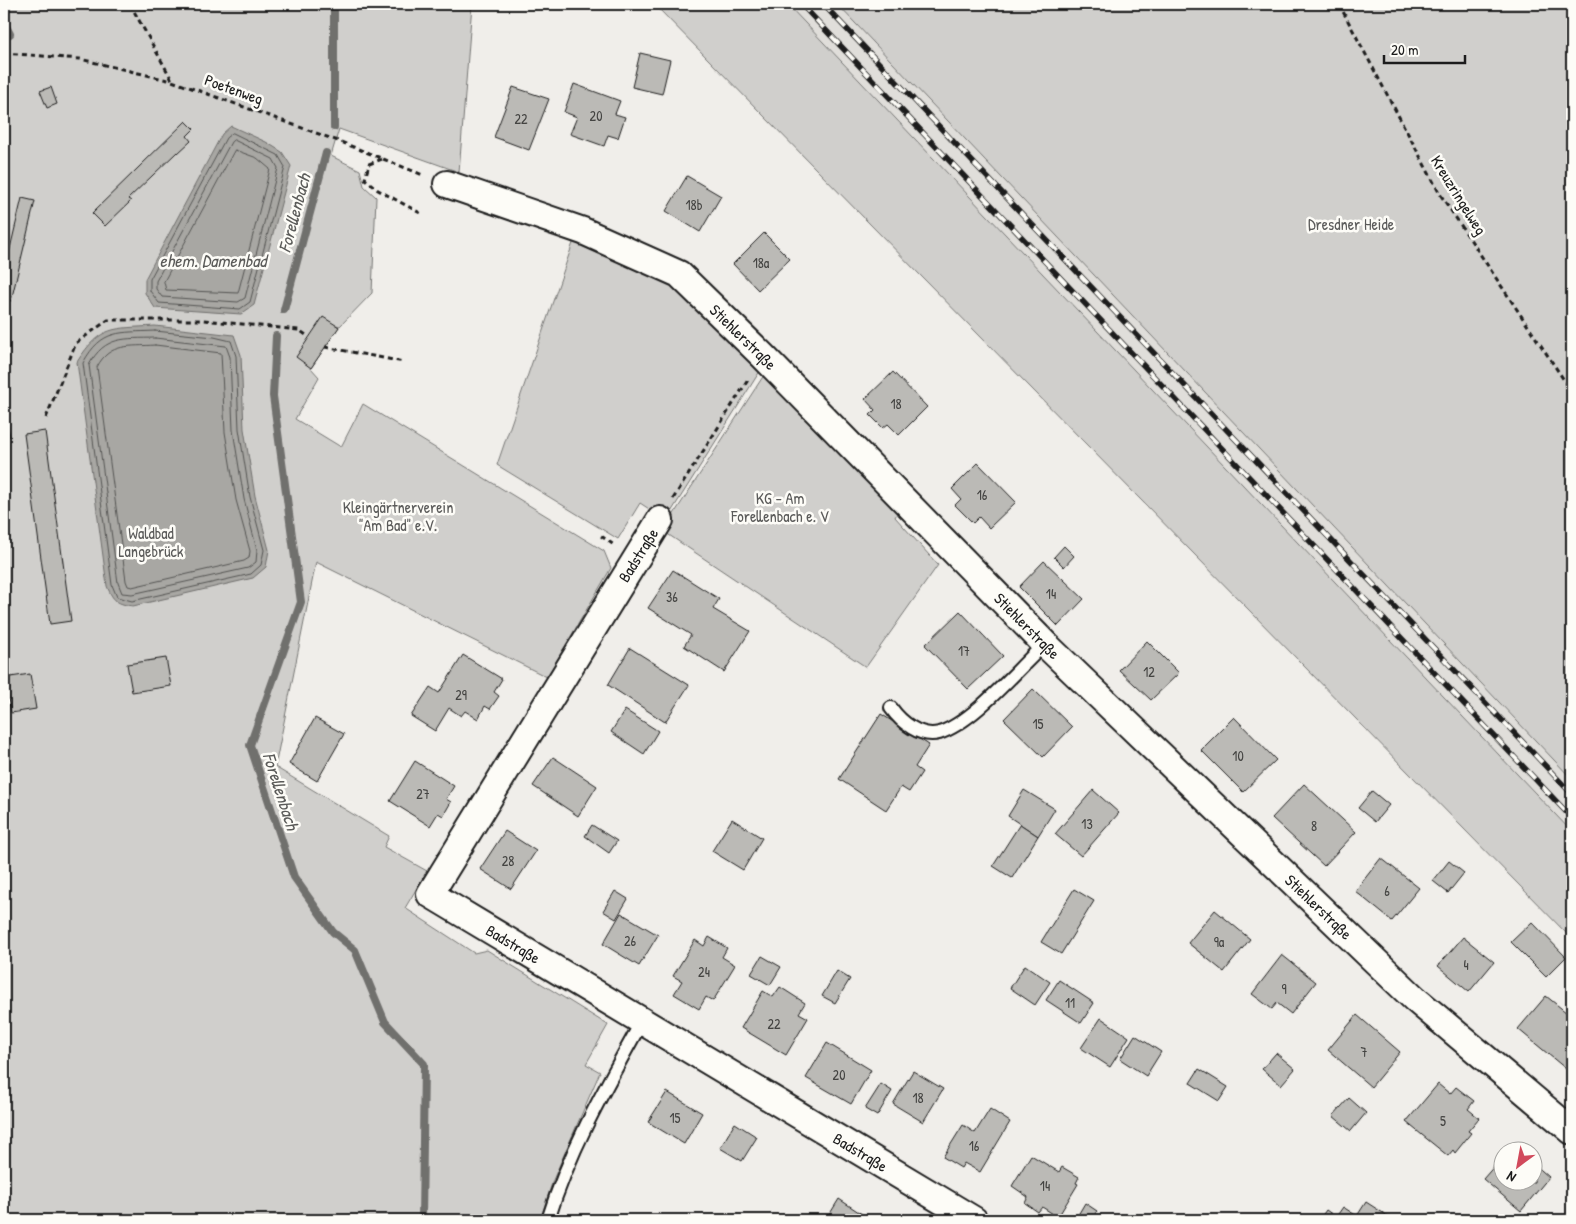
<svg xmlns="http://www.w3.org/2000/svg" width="1576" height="1224" font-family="'Patrick Hand',sans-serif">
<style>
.built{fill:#e0deda}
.green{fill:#d0cfcc;stroke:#767674}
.water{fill:#a8a7a3;stroke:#706f6d}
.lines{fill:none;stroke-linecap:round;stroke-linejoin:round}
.shore{stroke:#545452;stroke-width:1}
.stream{stroke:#706f6d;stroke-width:8}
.building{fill:#bbbab6;stroke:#1c1c1c}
.lane-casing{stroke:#1c1c1c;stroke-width:16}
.street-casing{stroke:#1c1c1c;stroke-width:30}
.path{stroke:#1c1c1c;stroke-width:3;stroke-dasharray:5 4;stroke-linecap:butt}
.lane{stroke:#fdfcf7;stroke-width:12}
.street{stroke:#fdfcf7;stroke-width:26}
.rail-casing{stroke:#1c1c1c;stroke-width:5.5}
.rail{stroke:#fdfcf7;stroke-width:4;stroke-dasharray:11;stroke-linecap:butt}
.labels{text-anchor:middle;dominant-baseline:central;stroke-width:5;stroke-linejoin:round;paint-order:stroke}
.number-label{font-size:14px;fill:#444442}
.street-label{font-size:16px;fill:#1c1c1c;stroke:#fdfcf7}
.park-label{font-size:16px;fill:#5b5b5a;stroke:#fdfcf7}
.water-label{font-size:18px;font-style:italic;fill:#5b5b59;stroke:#fdfcf7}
</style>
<rect width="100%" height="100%" fill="#f0eeea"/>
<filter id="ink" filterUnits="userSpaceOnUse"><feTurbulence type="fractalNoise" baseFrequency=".02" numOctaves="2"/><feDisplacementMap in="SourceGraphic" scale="10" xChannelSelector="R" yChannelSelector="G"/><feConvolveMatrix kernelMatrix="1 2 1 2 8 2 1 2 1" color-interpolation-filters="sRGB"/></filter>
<g filter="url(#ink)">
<!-- built -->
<polygon class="built" points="787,4 837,4 1572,779 1572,832"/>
<!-- green -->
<g class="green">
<polygon points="4,4 472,4 459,172 339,129 331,156 360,170 364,186 376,197 372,293 340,326 336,325 339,327 311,368 319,377 295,419 341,447 363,404 604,551 611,568 547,677 316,562 275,767 389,836 384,847 427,871 405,908 474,953 487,950 608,1025 586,1064 600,1072 553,1180 540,1220 4,1220"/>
<polygon points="654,4 787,4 1572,832 1572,939"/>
<polygon points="837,4 1572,4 1572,779"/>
<polygon points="574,240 654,269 690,296 760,371 666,520 640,503 618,539 497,465"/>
<polygon points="766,372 900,508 895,517 938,565 866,667 663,531"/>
</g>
<!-- water -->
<g class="water">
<polygon points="231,126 266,142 282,152 291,166 254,305 241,314 155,308 145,293 145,279 222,134"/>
<path d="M155 326 234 335 241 355 244 429 255 496 269 550 266 567 253 578 133 606C117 604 113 601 107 586L77 362C101 324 114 329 155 326Z"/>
</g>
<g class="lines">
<!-- shore -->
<g class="shore">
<polygon points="233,133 278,155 285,167 250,302 240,309 159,303 150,291 150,279 226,138"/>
<polygon points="234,140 273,159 278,168 245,298 238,302 162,297 156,289 156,281 231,142"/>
<polygon points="235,150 257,158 270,169 238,293 166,290 164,282"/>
<path d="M155 331 214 337 231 341 236 356 239 429 250 497 264 550 261 565 251 574 132 601 117 597 112 585 83 363C102 328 120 333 155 331Z"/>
<path d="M155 338 226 346 230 357 233 430 244 499 257 550 256 562 248 568 132 594 122 593 118 583 89 365C105 335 125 339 155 338Z"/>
<path d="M155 345 221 353 225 432 236 500 250 551 249 558 244 561 132 587 128 586 126 581 97 367C110 342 130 347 155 345Z"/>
</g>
<!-- stream -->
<g class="stream">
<polyline points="4,23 10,34"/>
<polyline points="334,127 334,4"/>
<polyline points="284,310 326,153"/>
<polyline points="276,336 273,396 301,602 250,745 294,877 333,932 355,950 385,1022 424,1064 422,1220"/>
</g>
</g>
<!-- building -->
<g class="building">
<polygon points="640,53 670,60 662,94 632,87"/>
<polygon points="574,84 620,101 615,114 625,117 618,138 608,135 604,146 570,134 577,117 564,112"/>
<polygon points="51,87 57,104 47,108 40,91"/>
<polygon points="513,87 549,99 529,150 494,137"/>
<polygon points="186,121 194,129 187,136 191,141 178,153 177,152 128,199 131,201 105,226 92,213"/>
<polygon points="687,176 721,196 700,232 666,211"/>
<polygon points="22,198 35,201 11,301 4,299 4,274"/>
<polygon points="764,233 790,259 758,290 733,264"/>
<polygon points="323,317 339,327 311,368 296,357"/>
<polygon points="893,372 927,407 899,435 888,424 883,428 870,415 875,410 865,399"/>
<polygon points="4,409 10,436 4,438"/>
<polygon points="45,431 71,621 50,624 24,434"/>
<polygon points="978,463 1016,502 989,528 979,517 973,523 955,505 961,499 952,489"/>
<polygon points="1064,546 1074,556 1064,567 1054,557"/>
<polygon points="1044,561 1084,599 1058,626 1019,587"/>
<polygon points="673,570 719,599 713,609 750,631 724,672 684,646 691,635 648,608"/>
<polygon points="960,611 1003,656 968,689 925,645"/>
<polygon points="1147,641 1179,673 1151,700 1119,670"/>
<polygon points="630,648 689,685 665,722 608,685"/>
<polygon points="463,655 502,679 494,692 499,696 490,709 485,706 478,719 465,711 461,716 449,708 435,731 411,716 430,687 439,693"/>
<polygon points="166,658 171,686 132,692 127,664"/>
<polygon points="30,674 36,709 11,713 4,678"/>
<polygon points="1033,689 1072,727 1043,757 1004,719"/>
<polygon points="625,710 658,731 644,754 611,732"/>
<polygon points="881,714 929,745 915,767 922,772 909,792 901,787 886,810 839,779"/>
<polygon points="1234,717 1276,760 1243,792 1201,750"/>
<polygon points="315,718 344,734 317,781 289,764"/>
<polygon points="553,757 597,786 578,816 533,786"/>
<polygon points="415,761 454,786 446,799 451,802 443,816 438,813 430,826 390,801"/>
<polygon points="1304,784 1356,832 1324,866 1272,818"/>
<polygon points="1024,790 1055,809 1038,836 1008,816"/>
<polygon points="1093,790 1119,813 1081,856 1055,834"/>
<polygon points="1372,791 1389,805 1375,822 1358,808"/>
<polygon points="732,819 762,838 743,870 712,851"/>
<polygon points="1020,824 1038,836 1012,878 993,866"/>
<polygon points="592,825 617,841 609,853 585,836"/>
<polygon points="505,831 536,851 511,889 480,869"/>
<polygon points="1381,858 1419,888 1392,921 1355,891"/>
<polygon points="1449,861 1464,873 1448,893 1433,881"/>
<polygon points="1074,889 1094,901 1061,954 1041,942"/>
<polygon points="615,891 628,899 616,919 603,911"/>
<polygon points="1215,910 1250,939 1224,972 1188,943"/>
<polygon points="621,913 658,935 639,966 603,944"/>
<polygon points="1532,922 1566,957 1546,977 1511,942"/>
<polygon points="709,937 727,948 722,957 735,965 713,1001 706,997 699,1009 674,994 682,981 673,976 695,940 704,946"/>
<polygon points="1463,937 1494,962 1469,992 1438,966"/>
<polygon points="1282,955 1316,982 1291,1014 1277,1003 1272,1009 1252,994"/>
<polygon points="762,956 781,967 770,985 751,974"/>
<polygon points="1025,965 1050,982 1035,1005 1010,988"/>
<polygon points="837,971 850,979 835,1003 822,996"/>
<polygon points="1059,980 1094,1003 1081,1023 1046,1000"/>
<polygon points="780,987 805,1003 799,1013 808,1018 786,1055 741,1028 763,991 773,997"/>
<polygon points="1546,996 1572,1017 1572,1074 1518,1029"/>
<polygon points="1357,1015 1400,1052 1371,1087 1328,1050"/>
<polygon points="1101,1018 1129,1037 1110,1067 1081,1048"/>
<polygon points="1135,1035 1161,1052 1146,1076 1120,1059"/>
<polygon points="827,1043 871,1070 851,1104 806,1078"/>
<polygon points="1276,1053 1295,1069 1281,1085 1262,1069"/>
<polygon points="1199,1069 1228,1087 1219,1101 1190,1083"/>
<polygon points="913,1071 943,1089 923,1122 893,1104"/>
<polygon points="881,1084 892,1091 877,1116 865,1109"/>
<polygon points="1438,1084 1450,1094 1456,1087 1474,1101 1468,1109 1479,1118 1468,1131 1471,1133 1455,1153 1453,1150 1448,1156 1406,1122"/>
<polygon points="667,1092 702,1113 684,1144 648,1122"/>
<polygon points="1349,1098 1366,1113 1351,1131 1333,1116"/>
<polygon points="990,1109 1010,1122 980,1172 964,1163 961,1168 943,1157 963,1125 975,1133"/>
<polygon points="735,1123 757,1137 742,1161 720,1148"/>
<polygon points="1031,1155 1059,1172 1062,1167 1079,1177 1076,1183 1078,1184 1058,1217 1042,1207 1038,1212 1025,1203 1028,1197 1012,1186"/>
<polygon points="1504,1155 1504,1182 1534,1182 1534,1164 1549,1177 1521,1211 1483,1179"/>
<polygon points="839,1199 871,1220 826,1220"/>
<polygon points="1366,1202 1394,1220 1319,1220 1326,1210 1336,1217 1343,1207 1357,1216"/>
<polygon points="1085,1203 1097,1211 1091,1220 1075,1220"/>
</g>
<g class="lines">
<!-- lane casing -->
<g class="lane-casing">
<g id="lane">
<path d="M891 708C901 722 920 738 939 733 974 722 1017 669 1045 644"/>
<path d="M548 1220C570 1149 606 1086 642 1021"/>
</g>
</g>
<!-- street casing -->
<g class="street-casing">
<g id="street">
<path id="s1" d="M447 184 583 231 679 274 763 356 1045 644 1415 999 1572 1131"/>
<path id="s2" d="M660 520 430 894 974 1220"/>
</g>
</g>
<!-- path -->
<g class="path">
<polyline points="130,4 172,80"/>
<polyline points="1339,4 1440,194 1572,392"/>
<polyline points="4,53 80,59 172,81 341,142 423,175"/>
<polyline points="382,159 369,164 365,179 378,190 422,214"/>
<polyline points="325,347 404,362"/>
<polyline points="46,418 76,343 108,320 203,320 299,330 309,337"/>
<polyline points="673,499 748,380"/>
<polyline points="601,536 614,545"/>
</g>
<!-- lane -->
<use href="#lane" class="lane"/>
<!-- street -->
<use href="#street" class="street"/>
<!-- rail casing -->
<g class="rail-casing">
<g id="rail">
<polyline points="801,4 1572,818"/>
<polyline points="823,4 1572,794"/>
</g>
</g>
<!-- rail -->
<use href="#rail" class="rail"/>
</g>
</g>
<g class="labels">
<!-- number labels -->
<g class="number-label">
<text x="596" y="115">20</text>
<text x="521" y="118">22</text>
<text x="694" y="204">18b</text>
<text x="761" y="262">18a</text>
<text x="896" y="403">18</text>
<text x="982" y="494">16</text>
<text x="1051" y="593">14</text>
<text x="672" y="596">36</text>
<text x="964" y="650">17</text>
<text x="1149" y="671">12</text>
<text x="461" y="694">29</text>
<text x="1038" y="723">15</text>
<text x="1238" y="755">10</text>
<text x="423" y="793">27</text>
<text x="1087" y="823">13</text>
<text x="1314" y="825">8</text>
<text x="508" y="860">28</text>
<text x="1387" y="890">6</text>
<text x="630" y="940">26</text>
<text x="1219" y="941">9a</text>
<text x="1466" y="964">4</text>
<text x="704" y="971">24</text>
<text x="1284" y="988">9</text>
<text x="1070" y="1002">11</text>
<text x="774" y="1023">22</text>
<text x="1364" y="1051">7</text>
<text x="839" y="1074">20</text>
<text x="918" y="1097">18</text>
<text x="675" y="1117">15</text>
<text x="1443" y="1120">5</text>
<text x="974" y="1145">16</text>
<text x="1045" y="1185">14</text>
</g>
<!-- street labels -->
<g class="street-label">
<text transform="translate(234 89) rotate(20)">Poetenweg</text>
<text transform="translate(1459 195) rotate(58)">Kreuzringelweg</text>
<text stroke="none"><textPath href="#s1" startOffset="339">Stiehlerstraße</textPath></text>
<text transform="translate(638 555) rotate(-58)">Badstraße</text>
<text stroke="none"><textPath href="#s1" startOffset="744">Stiehlerstraße</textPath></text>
<text stroke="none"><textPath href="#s1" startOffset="1149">Stiehlerstraße</textPath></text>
<text stroke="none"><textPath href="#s2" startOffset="536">Badstraße</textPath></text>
<text stroke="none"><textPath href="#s2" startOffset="941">Badstraße</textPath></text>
</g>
<!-- park labels -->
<g class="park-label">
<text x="1351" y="224">Dresdner Heide</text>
<text x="780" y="498">KG - Am<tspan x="780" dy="18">Forellenbach e. V</tspan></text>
<text x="398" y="507">Kleingärtnerverein<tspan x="398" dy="18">"Am Bad" e.V.</tspan></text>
<text x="151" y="533">Waldbad<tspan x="151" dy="18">Langebrück</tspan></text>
</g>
<!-- water labels -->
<g class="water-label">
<text transform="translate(294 213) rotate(-75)">Forellenbach</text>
<text x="213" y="260">ehem. Damenbad</text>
<text transform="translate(281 791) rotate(72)">Forellenbach</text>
</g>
</g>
<!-- margin -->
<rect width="1576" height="1224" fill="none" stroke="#fdfcf7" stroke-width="20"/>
<rect x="10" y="10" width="1556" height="1204" fill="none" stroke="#1c1c1c" stroke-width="2" filter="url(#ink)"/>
<!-- north arrow -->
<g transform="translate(1518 1166) rotate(212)"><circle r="24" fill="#fdfcf7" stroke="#a3a29f"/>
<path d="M0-4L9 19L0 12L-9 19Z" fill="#d1495b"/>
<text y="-8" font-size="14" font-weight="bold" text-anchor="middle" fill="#1c1c1c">N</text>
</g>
<!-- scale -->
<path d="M1384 55v8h81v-8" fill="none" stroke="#1c1c1c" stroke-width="2.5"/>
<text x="1391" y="55" font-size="15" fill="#1c1c1c" stroke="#fdfcf7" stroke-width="4" paint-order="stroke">20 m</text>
</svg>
